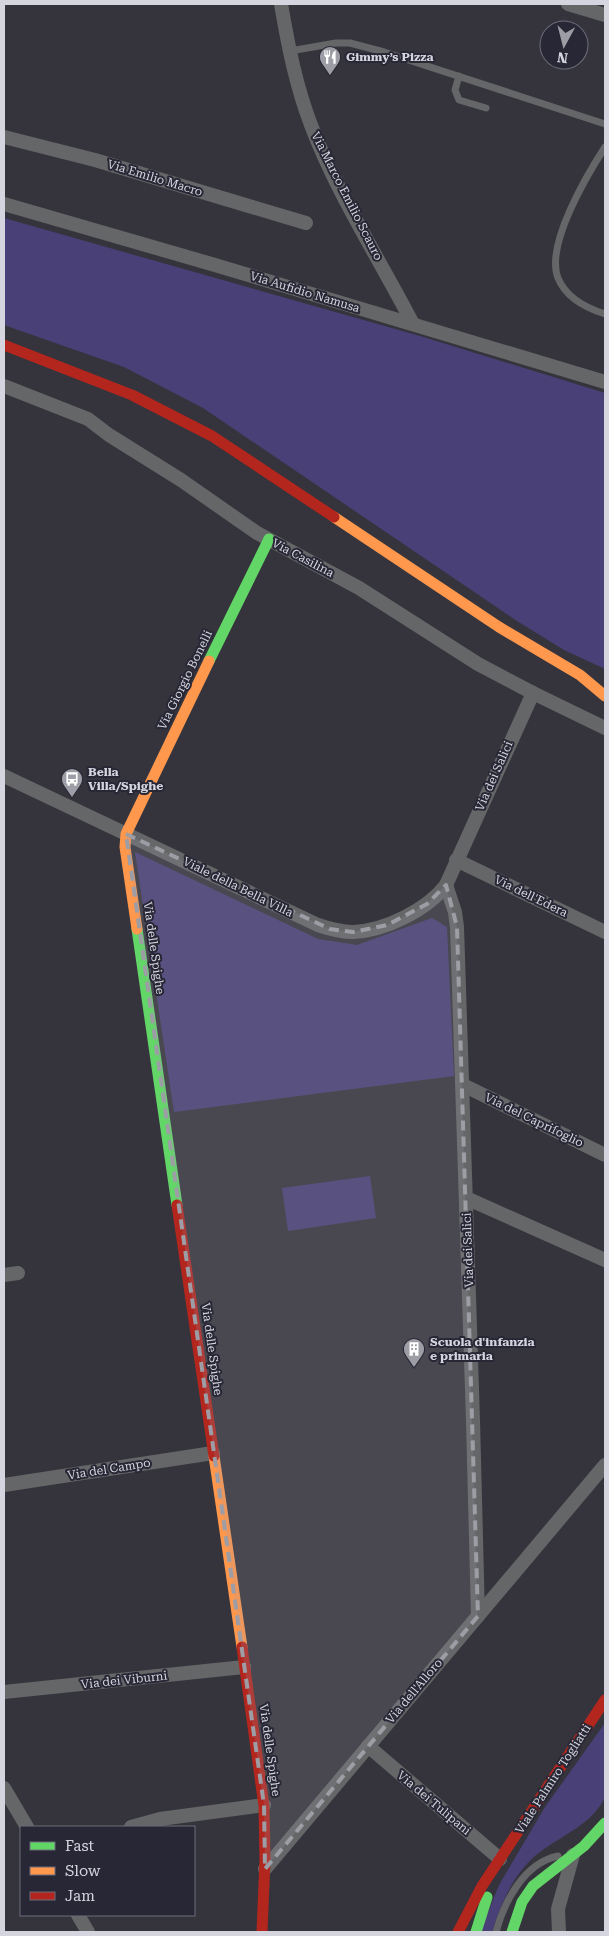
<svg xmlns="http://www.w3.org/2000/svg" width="609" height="1936" font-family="'Roboto Serif',serif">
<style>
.green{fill:#494078}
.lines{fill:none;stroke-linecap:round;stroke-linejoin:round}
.lane{stroke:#656667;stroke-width:7}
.street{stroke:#656667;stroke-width:14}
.fast{stroke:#63d668;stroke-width:11}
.slow{stroke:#ff974d;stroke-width:11}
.jam{stroke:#b3261e;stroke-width:11}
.marked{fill:#9d9da6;fill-opacity:0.2;stroke:#9d9da6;stroke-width:4;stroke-dasharray:10 6;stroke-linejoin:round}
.labels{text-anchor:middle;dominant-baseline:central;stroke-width:4;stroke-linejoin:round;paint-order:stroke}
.poi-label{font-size:12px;font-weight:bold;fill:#d5d5df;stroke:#282736;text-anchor:start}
.street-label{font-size:12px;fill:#d5d5df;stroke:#282736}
</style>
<rect width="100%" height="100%" fill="#35343c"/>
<!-- green -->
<g class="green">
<polygon points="4,218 420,336 605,393 605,669 564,650 517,621 203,408 124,367 4,325"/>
<polygon points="135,852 318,939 357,945 432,918 447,927 454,1076 174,1112"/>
<polygon points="370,1176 376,1218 288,1231 282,1188"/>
<path d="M605 1723C605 1735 608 1793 604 1799 592 1824 561 1836 540 1852 515 1870 501 1903 492 1932H480L499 1885 545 1807Z"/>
</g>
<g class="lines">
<!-- lane -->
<g class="lane">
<polyline points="290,51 336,43 350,43 384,52 605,124"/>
<polyline points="459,76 455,90 459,100 486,108"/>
<path d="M605 147C587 175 545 245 558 278 566 298 586 308 605 314"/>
<path d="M496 1932C504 1902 524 1863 558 1856"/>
</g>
<!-- street -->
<g class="street">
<path d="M281 4C288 45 296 86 311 125 336 192 380 260 413 324"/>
<polyline points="568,4 605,15"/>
<polyline points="4,137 95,160 306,223"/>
<polyline points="4,204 215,265 605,382"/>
<polyline points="4,386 88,419 109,435 181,480 257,533 359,588 478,664 533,693 605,728"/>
<path d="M4 776 318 925C330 929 341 932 353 932 384 931 427 910 446 885L533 693"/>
<polyline points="456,860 605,932"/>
<polyline points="446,885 455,912 457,927 473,1420 478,1616"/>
<polyline points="463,1085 605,1155"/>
<polyline points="466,1198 605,1260"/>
<polyline points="4,1275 18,1273"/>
<polyline points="4,1485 213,1453"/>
<polyline points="4,1692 244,1667"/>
<polyline points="368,1746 500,1859"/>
<polyline points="4,1788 27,1827"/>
<polyline points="131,1827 160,1819 264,1805"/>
<polyline points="265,1869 605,1465"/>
<polyline points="78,1915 88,1932"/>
<polyline points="559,1932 558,1909 573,1855"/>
</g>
<!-- fast -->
<g class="fast">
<polyline points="209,661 269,539"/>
<polyline points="137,929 177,1205"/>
<polyline points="476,1932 487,1897"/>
<polyline points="512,1932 522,1902 533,1886 584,1846 605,1823"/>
</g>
<!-- slow -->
<g class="slow">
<polyline points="334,517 499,627 580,675 605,696"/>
<polyline points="137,929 125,847 126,834 209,661"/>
<polyline points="214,1456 242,1647"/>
</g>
<!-- jam -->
<g class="jam">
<polyline points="4,345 132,395 212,436 334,517"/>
<polyline points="177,1205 214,1456"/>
<polyline points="242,1647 264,1806 265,1860 262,1932"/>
<polyline points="458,1932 482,1886 605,1700"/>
</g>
</g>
<!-- marked area -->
<path class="marked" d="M126 834 330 929 353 932 387 925 427 904 446 885 457 927 478 1616 265 1869 264 1805Z"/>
<!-- icons -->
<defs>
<g id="restaurant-pin" transform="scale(1.125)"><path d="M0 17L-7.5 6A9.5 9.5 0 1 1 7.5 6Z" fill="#9d9da6" stroke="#282736"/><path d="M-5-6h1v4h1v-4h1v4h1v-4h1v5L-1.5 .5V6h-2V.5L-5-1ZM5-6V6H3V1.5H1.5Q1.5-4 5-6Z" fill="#fff"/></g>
<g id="bus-pin" transform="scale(1.125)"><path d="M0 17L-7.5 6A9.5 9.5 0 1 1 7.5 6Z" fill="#9d9da6" stroke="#282736"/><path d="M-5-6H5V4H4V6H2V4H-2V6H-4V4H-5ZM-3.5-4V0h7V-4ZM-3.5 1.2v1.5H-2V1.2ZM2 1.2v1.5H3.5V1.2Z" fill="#fff"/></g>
<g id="building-pin" transform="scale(1.125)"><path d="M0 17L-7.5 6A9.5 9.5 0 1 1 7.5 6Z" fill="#9d9da6" stroke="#282736"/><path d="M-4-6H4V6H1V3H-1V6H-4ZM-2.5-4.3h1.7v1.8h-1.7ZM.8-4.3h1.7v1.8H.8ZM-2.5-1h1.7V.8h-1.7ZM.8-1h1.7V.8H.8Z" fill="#fff"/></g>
</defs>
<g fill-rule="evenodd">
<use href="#restaurant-pin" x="330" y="57"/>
<use href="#bus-pin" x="72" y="779"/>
<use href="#building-pin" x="414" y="1349"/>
</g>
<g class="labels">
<!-- poi labels -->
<g class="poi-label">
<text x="346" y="57">Gimmy’s Pizza</text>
<text x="88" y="772">Bella<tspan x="88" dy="14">Villa/Spighe</tspan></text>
<text x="430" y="1342">Scuola d'infanzia<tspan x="430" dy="14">e primaria</tspan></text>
</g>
<!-- street labels -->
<g class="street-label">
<text transform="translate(155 178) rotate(17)">Via Emilio Macro</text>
<text transform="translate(347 196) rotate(63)">Via Marco Emilio Scauro</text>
<text transform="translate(305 292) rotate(17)">Via Aufidio Namusa</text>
<text transform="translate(303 558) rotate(28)">Via Casilina</text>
<text transform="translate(185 680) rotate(-64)">Via Giorgio Bonelli</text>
<text transform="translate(494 776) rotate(-66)">Via dei Salici</text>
<text transform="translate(238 887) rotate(26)">Viale della Bella Villa</text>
<text transform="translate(531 896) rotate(26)">Via dell'Edera</text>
<text transform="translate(154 948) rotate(82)">Via delle Spighe</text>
<text transform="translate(534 1120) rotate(26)">Via del Caprifoglio</text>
<text transform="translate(468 1250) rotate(-92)">Via dei Salici</text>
<text transform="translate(212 1349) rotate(82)">Via delle Spighe</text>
<text transform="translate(109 1469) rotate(-9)">Via del Campo</text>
<text transform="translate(124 1680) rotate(-6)">Via dei Viburni</text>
<text transform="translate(414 1691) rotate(-50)">Via dell'Alloro</text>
<text transform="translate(270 1750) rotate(82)">Via delle Spighe</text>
<text transform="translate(553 1779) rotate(-57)">Viale Palmiro Togliatti</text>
<text transform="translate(434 1803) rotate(40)">Via dei Tulipani</text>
</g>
</g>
<!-- border -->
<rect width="609" height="1936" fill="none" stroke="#d5d5df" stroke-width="10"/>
<!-- legend -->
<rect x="20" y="1826" width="175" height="90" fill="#282736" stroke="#6d6d7a"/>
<rect x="30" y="1842" width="25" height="8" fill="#63d668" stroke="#6d6d7a"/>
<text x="65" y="1851" font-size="15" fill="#d5d5df">Fast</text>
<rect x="30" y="1867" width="25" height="8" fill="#ff974d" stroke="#6d6d7a"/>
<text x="65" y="1876" font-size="15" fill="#d5d5df">Slow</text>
<rect x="30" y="1892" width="25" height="8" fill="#b3261e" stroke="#6d6d7a"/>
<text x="65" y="1901" font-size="15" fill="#d5d5df">Jam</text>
<!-- north arrow -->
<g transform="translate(564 45) rotate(187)"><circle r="24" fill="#282736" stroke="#6d6d7a"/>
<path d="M0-4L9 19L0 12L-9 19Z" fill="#9d9da6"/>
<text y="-8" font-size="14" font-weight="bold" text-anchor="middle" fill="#d5d5df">N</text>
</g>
</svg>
